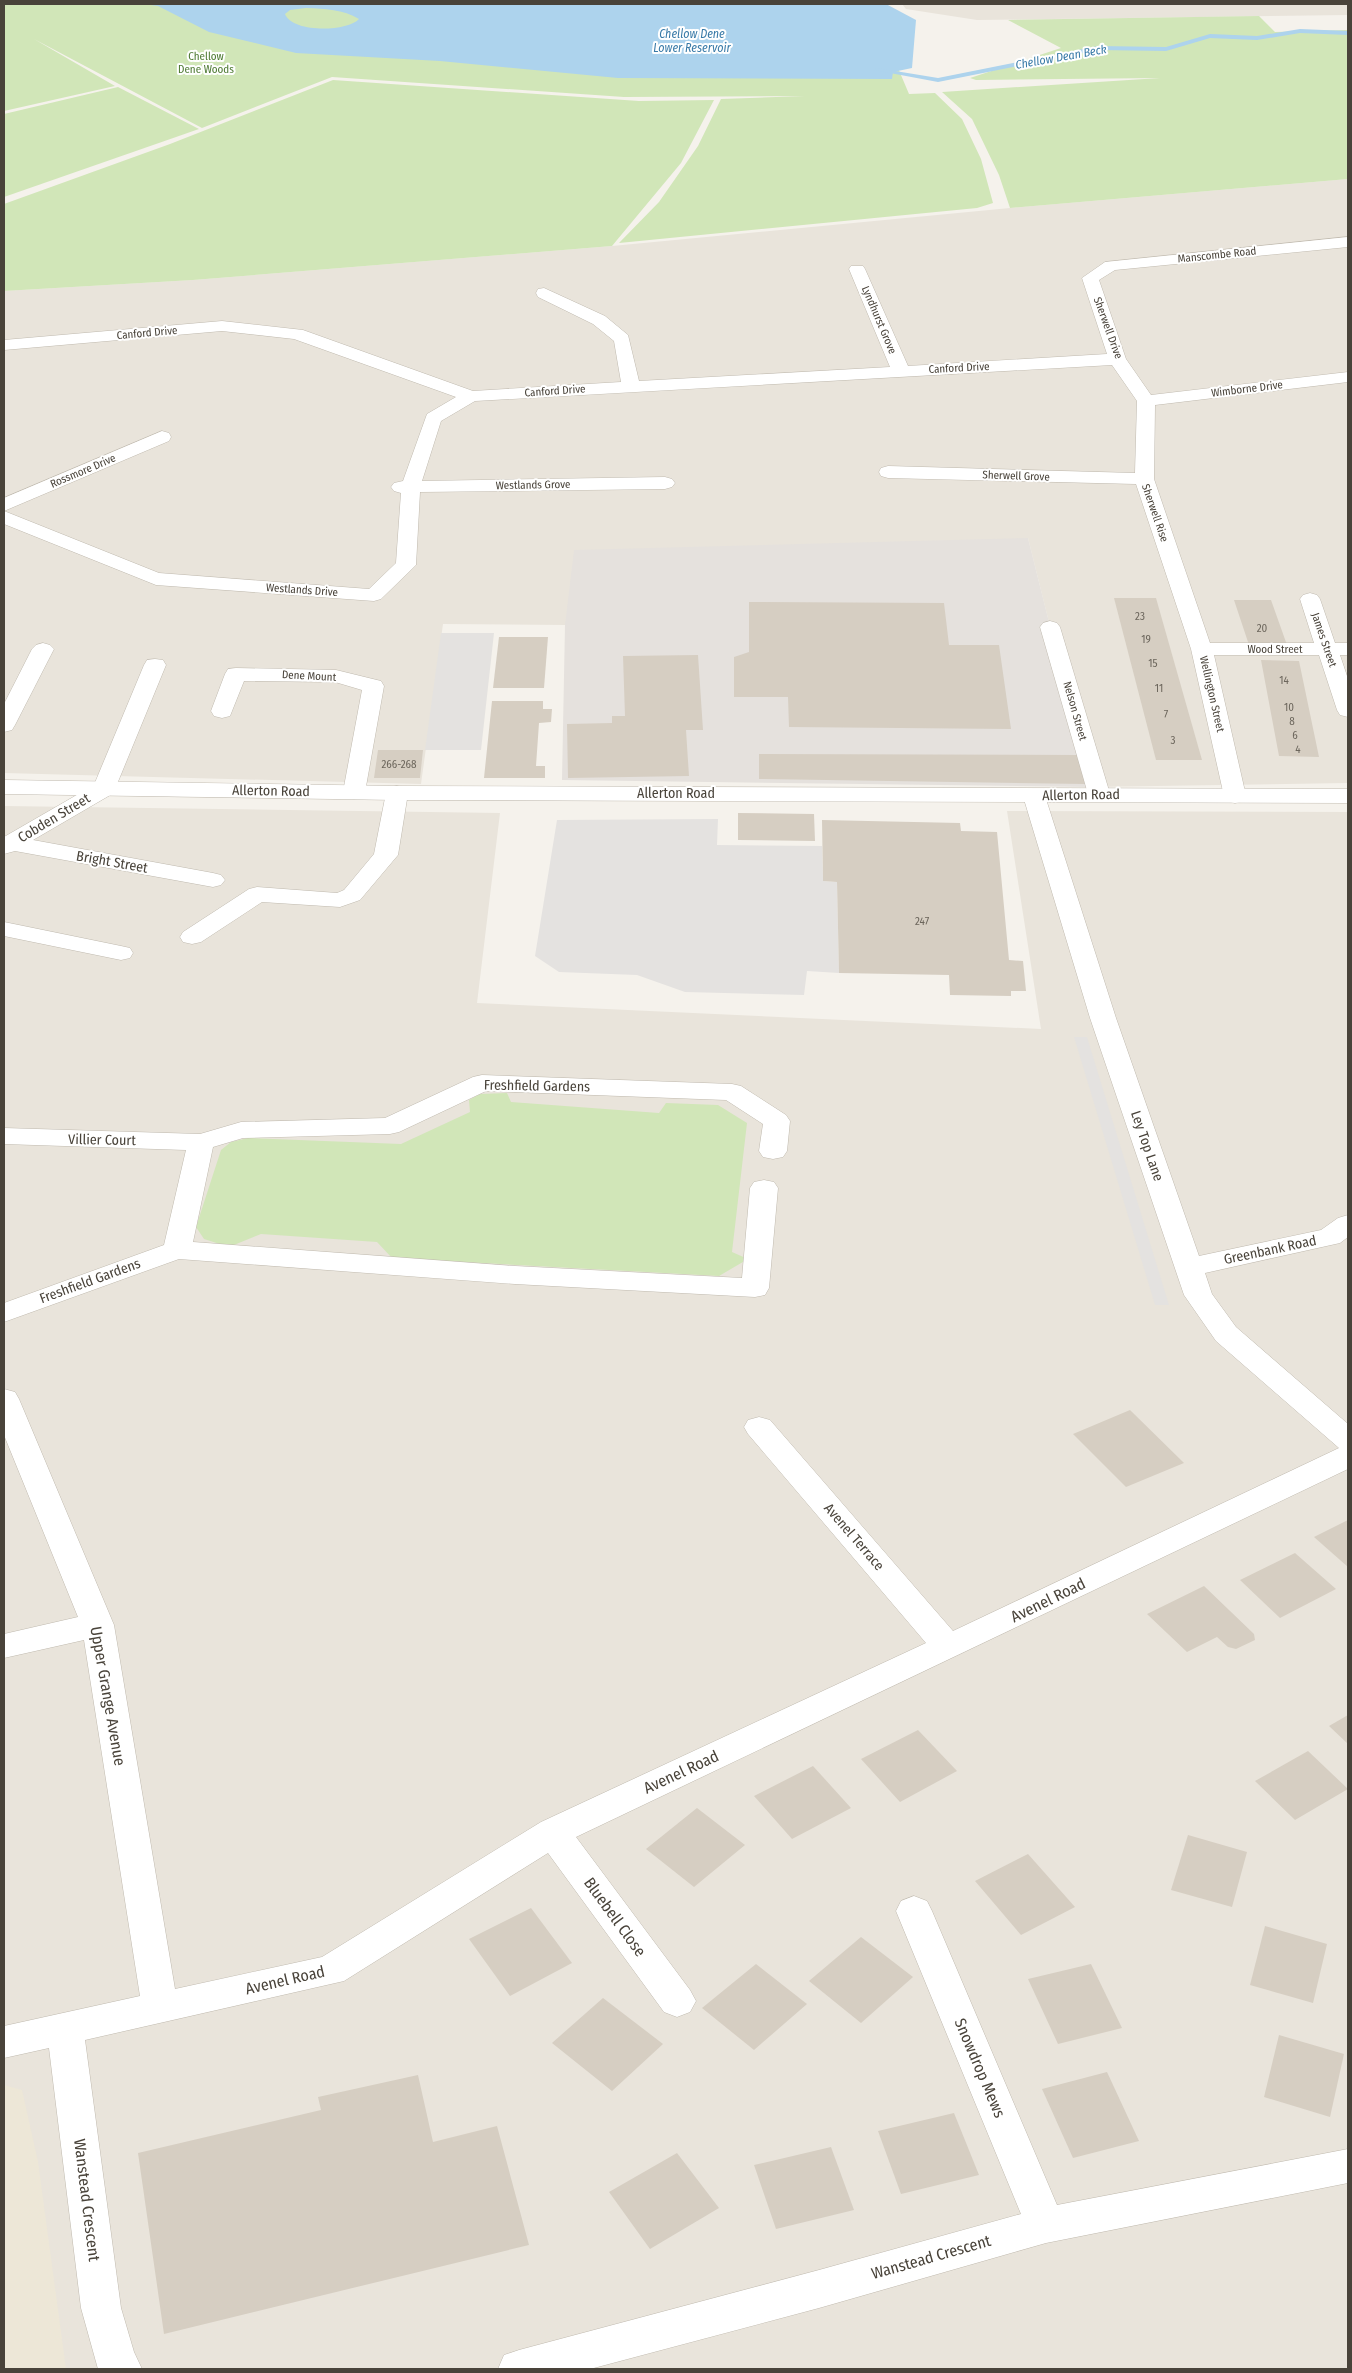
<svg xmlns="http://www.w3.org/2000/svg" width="1352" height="2373" font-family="'Fira Sans Condensed',sans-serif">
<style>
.residential{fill:#e9e4db}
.industrial{fill:#e5e1dd}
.education{fill:#ede7d7}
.green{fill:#d1e6b8}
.parking{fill:#e4e2e0}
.water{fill:#add3ed;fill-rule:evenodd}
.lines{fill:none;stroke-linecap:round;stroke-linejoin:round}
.stream{fill:#add3ed;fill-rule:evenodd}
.building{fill:#d6cec2}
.minor-casing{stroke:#c0baaf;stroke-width:1}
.tertiary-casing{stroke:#c0baaf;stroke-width:1}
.minor{fill:#fff;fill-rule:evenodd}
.tertiary{fill:#fff;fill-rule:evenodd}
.labels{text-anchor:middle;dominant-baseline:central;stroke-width:4;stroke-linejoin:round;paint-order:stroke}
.far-park-label{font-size:11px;fill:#4b7830;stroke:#fff}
.far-street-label{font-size:11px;fill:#49433a;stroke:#fff}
.number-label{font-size:11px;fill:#6c665c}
.far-water-label{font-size:12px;font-style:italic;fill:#3779a7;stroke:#fff}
.street-label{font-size:14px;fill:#49433a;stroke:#fff}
.near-street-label{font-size:16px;fill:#49433a;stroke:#fff}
</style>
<rect width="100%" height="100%" fill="#f5f2ec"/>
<!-- residential -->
<g class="residential">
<polygon points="902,4 1348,4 1348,15 977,20 906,9"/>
<polygon points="1348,179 1348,783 1090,787 1028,538 566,625 443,624 421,784 4,773 4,291 193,280 612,246 1010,208"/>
<polygon points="4,806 500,813 477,1003 1041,1029 1007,811 1348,812 1348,2369 4,2369"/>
</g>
<!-- industrial -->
<polygon class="industrial" points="1028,538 1090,787 562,780 565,625 574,550"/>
<!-- education -->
<polygon class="education" points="4,2085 22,2090 38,2162 66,2369 4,2369"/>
<!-- green -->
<g class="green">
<polygon points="4,4 871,4 909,94 935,93 962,119 981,159 993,203 977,208 619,243 659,202 698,146 721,99 805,96 624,97 332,77 202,128 34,39 115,86 4,111"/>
<polygon points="1259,16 1275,32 1348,30 1348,179 1010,208 999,175 972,119 942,92 1160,78 976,80 970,78 1061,48 1008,20"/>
<polygon points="333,80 639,101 714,100 681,163 612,246 193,280 4,291 4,204 170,144"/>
<polygon points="118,87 199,129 4,197 4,114"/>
<polygon points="507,1093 511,1102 659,1113 666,1103 718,1105 747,1123 732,1252 748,1259 719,1276 392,1258 377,1242 261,1234 229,1247 204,1239 196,1227 221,1150 231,1142 248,1138 401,1144 470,1112 469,1100 480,1094"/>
</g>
<!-- parking -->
<g class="parking">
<polygon points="441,633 494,633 481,750 425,750"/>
<polygon points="718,819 717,845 822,846 823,881 837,882 839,973 807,971 804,995 685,992 637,975 559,972 535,956 557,820"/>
<polygon points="1074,1037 1087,1037 1169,1305 1155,1305"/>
</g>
<!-- water -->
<path class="water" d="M144 4H886L916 20 912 68 893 72 892 79 618 78 440 61 296 53 209 32 158 6ZM306 8C325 9 343 9 359 19 347 32 292 33 285 14L290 10Z"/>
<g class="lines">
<!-- stream -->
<polygon class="stream" points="1300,29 1348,31 1348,35 1300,33 1257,40 1210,38 1166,51 1098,50 938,82 874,70 877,68 938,78 1098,46 1166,47 1210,34 1257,36"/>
</g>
<!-- building -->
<g class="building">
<polygon points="1114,598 1156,598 1202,760 1156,760"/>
<polygon points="1234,600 1271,600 1287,645 1249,645"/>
<polygon points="749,602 944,603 949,645 999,645 1011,729 789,727 788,697 734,697 734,657 749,652"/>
<polygon points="499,637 548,637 544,688 493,688"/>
<polygon points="698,655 703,730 686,730 689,776 568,778 567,724 612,723 612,716 625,716 623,656"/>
<polygon points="1261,660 1299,661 1319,757 1279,756"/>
<polygon points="492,701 543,701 543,709 552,709 551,722 539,723 536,766 545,766 545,778 484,778"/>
<polygon points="378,750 423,750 420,778 374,778"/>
<polygon points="759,754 1080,755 1085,784 759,779"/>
<polygon points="738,813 814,814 815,841 738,840"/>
<polygon points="822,820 960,823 961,831 997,832 1009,960 1023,961 1026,991 1011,991 1011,996 950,995 949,975 839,973 837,882 823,881"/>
<polygon points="1130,1410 1184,1463 1126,1487 1073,1434"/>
<polygon points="1348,1520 1348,1567 1314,1537"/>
<polygon points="1295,1553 1336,1589 1280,1618 1240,1580"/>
<polygon points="1204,1586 1254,1634 1255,1640 1236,1649 1228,1647 1217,1637 1187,1652 1147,1614"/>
<polygon points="1348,1715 1348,1744 1329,1726"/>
<polygon points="918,1730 957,1771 900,1802 861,1759"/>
<polygon points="1308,1751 1348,1789 1295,1820 1255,1781"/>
<polygon points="813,1766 851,1808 792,1839 754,1796"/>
<polygon points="697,1808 745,1845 694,1887 646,1849"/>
<polygon points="1188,1835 1247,1852 1232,1907 1171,1890"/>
<polygon points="1028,1854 1075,1907 1021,1935 975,1881"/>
<polygon points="531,1908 572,1963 510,1996 469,1939"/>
<polygon points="1265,1926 1327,1944 1313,2003 1250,1985"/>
<polygon points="861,1937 913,1977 861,2023 809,1981"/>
<polygon points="756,1964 807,2004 754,2050 702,2008"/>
<polygon points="1091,1964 1122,2028 1058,2044 1028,1979"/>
<polygon points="603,1998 663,2044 612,2091 552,2043"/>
<polygon points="1279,2035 1344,2054 1330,2117 1264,2097"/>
<polygon points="1107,2072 1139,2141 1073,2158 1042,2089"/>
<polygon points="418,2075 433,2142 497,2126 529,2245 164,2334 138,2153 321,2110 318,2097"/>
<polygon points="954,2113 979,2175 901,2194 878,2131"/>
<polygon points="831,2147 854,2210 776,2229 754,2165"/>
<polygon points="677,2153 719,2208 650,2249 609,2192"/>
</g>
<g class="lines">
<!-- minor casing -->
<g class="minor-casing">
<g id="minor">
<polygon points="1348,237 1348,247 1115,270 1099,280 1126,359 1151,395 1348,372 1348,382 1155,405 1154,479 1210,643 1314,643 1300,599 1303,595 1310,593 1317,595 1320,599 1335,643 1348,643 1348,655 1340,655 1348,679 1348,717 1340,715 1337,710 1319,655 1214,655 1246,796 1243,801 1235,803 1227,801 1224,796 1191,649 1136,484 888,478 881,476 879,472 881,468 888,466 1135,473 1137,401 1112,365 475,401 441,421 422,481 665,477 672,479 675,483 672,487 665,489 420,492 416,565 381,599 374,601 156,585 4,524 4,511 159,573 369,589 396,563 401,493 394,491 391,487 394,483 403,481 427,414 456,397 294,339 222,331 4,350 4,340 222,321 303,330 473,391 621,382 614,341 593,324 538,297 536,293 538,289 544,288 605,316 628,335 639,381 890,367 849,269 851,266 863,266 865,269 908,366 1107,354 1082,278 1105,262"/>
<polygon points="162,431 169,433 171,437 169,441 4,511 4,498"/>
<polygon points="1050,621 1057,623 1060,627 1110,794 1107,799 1099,801 1091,799 1088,794 1040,627 1043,623"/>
<polygon points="43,643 50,645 54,649 15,725 12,730 4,732 4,704 32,649 36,645"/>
<polygon points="155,659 163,660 166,665 115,789 112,794 33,840 213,873 221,875 225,880 221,885 213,887 15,851 4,854 4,837 94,785 144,665 147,660"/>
<polygon points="236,668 336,670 381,681 384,686 365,792 362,797 354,799 346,797 343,792 362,690 335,682 244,681 230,716 222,718 214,716 211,711 225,674 228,669"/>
<polygon points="397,786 405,788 408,793 398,855 360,900 340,907 262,902 201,942 192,944 183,942 180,937 183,932 249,889 257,887 337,893 344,890 374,854 386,793 389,788"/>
<polygon points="1034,789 1042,791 1045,796 1116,1018 1199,1256 1321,1230 1338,1218 1348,1215 1348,1237 1340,1243 1205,1273 1212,1294 1236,1327 1348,1424 1348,1469 576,1837 690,1990 696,2001 690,2012 677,2017 664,2012 548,1853 344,1981 85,2040 121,2308 134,2352 142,2369 98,2369 81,2308 49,2048 4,2058 4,2026 140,1996 84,1640 4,1658 4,1634 78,1617 4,1435 4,1389 15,1392 19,1399 114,1625 175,1989 322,1957 541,1822 926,1643 748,1434 744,1427 748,1420 759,1417 770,1420 953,1631 1339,1448 1216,1341 1184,1295 1090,1018 1023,796 1026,791"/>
<polygon points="4,922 121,946 130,948 133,953 130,958 121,960 4,936"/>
<polygon points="482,1075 732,1084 741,1086 786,1115 790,1121 787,1151 783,1157 773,1159 763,1157 759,1151 763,1124 726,1100 486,1091 399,1132 390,1134 243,1138 213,1147 193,1242 515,1266 742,1278 750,1188 754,1182 764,1180 774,1182 778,1188 769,1288 765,1295 755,1297 515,1284 179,1259 4,1322 4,1303 164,1245 186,1150 4,1144 4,1128 200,1134 241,1122 385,1118 473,1077"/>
<polygon points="914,1896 927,1901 932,1911 1057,2205 1348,2149 1348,2183 1046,2243 819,2308 590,2369 498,2369 504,2355 519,2350 819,2270 1021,2214 896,1911 901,1901"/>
</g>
</g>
<!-- tertiary casing -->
<g class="tertiary-casing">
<polygon id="tertiary" points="4,780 397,786 1348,789 1348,803 397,800 4,794"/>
</g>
<!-- minor -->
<use href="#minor" class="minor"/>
<!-- tertiary -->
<use href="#tertiary" class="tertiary"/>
</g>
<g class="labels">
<!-- far-park labels -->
<g class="far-park-label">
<text x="206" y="56">Chellow<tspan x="206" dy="13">Dene Woods</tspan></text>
</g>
<!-- far-street labels -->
<g class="far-street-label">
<text transform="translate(1217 255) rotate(-6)">Manscombe Road</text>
<text transform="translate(879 320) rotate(67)">Lyndhurst Grove</text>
<text transform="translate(1108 328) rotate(70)">Sherwell Drive</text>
<text transform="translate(147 333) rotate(-5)">Canford Drive</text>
<text transform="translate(959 368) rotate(-3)">Canford Drive</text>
<text transform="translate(1247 389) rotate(-7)">Wimborne Drive</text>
<text transform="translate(555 391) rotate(-4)">Canford Drive</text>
<text transform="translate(83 471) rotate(-23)">Rossmore Drive</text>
<text transform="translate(1016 476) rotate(2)">Sherwell Grove</text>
<text transform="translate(533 485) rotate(-1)">Westlands Grove</text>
<text transform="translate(1155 513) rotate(71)">Sherwell Rise</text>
<text transform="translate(302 590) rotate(4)">Westlands Drive</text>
<text transform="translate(1324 640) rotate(71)">James Street</text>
<text x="1275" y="649">Wood Street</text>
<text transform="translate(309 676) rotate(3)">Dene Mount</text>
<text transform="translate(1212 694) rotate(77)">Wellington Street</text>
<text transform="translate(1075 711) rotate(74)">Nelson Street</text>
</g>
<!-- number labels -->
<g class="number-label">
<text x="1140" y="616">23</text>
<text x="1262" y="628">20</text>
<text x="1146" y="639">19</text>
<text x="1153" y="663">15</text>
<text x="1284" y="680">14</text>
<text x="1159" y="688">11</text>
<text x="1289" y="707">10</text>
<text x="1166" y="714">7</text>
<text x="1292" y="721">8</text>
<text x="1295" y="735">6</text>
<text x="1173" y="740">3</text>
<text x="1298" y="749">4</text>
<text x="399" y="764">266-268</text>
<text x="922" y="921">247</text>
</g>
<!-- far-water labels -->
<g class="far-water-label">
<text x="692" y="34">Chellow Dene<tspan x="692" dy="14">Lower Reservoir</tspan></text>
<text transform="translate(1061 57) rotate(-10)">Chellow Dean Beck</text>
</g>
<!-- street labels -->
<g class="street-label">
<text transform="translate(271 791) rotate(1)">Allerton Road</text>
<text x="676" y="793">Allerton Road</text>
<text transform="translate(1081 795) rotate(-1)">Allerton Road</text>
<text transform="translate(54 818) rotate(-31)">Cobden Street</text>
<text transform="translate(112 862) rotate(10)">Bright Street</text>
<text transform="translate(537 1086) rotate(1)">Freshfield Gardens</text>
<text transform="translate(102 1140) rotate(1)">Villier Court</text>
<text transform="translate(1147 1146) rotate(71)">Ley Top Lane</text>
<text transform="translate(1270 1250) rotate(-12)">Greenbank Road</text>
<text transform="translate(90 1281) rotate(-20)">Freshfield Gardens</text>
<text transform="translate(854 1537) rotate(49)">Avenel Terrace</text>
</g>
<!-- near-street labels -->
<g class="near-street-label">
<text transform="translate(1048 1600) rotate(-26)">Avenel Road</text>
<text transform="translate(108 1696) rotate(80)">Upper Grange Avenue</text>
<text transform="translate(681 1772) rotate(-25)">Avenel Road</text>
<text transform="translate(615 1917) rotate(54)">Bluebell Close</text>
<text transform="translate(285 1980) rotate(-13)">Avenel Road</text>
<text transform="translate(980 2068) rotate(67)">Snowdrop Mews</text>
<text transform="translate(87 2200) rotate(83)">Wanstead Crescent</text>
<text transform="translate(931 2257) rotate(-16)">Wanstead Crescent</text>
</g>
</g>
<!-- border -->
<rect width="1352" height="2373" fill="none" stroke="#49433a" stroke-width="10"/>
</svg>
